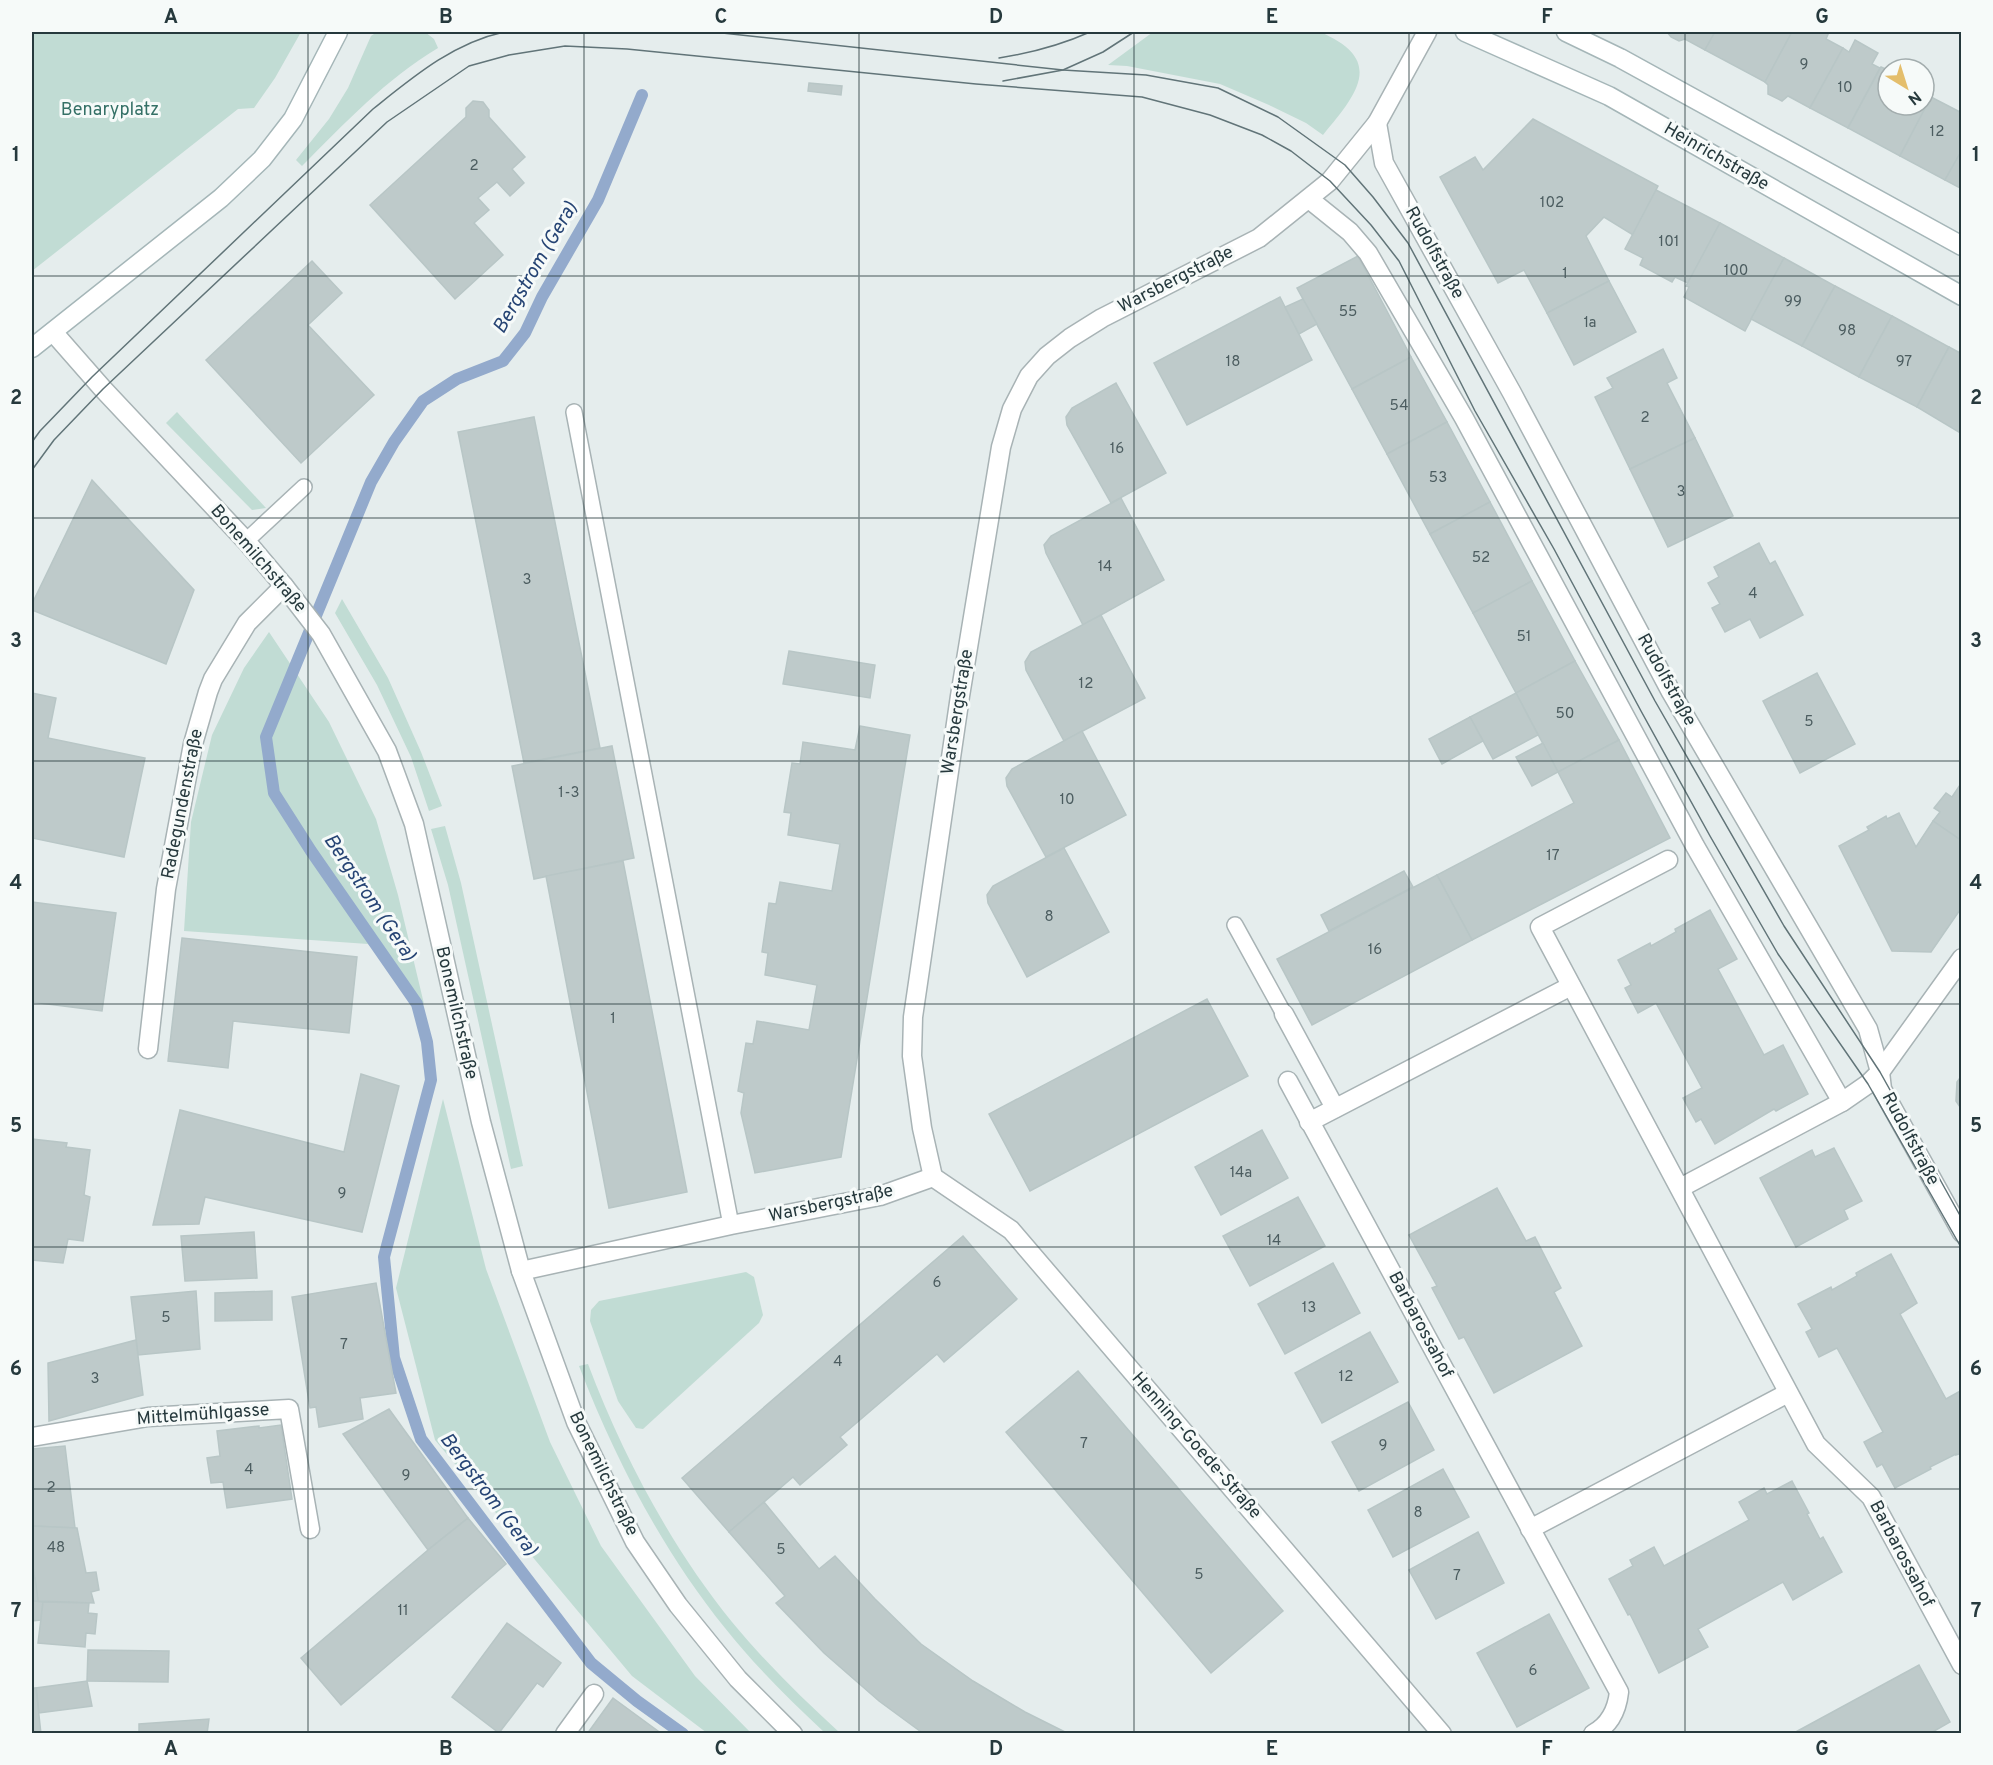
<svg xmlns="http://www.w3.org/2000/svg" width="1993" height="1765" font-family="Overpass,sans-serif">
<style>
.green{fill:#c1dcd4}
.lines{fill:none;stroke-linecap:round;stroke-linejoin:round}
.stream{stroke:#93aacc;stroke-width:12}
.building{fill:#becaca;stroke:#b8c6c6;stroke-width:1.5}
.lane-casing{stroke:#a8b3b5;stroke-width:18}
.street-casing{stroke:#a8b3b5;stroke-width:21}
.secondary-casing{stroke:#a5b6b8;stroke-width:21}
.lane{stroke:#fff;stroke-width:15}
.street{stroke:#fff;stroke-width:18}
.secondary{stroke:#fff;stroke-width:18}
.tram{stroke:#617478;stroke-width:1.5}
.grid{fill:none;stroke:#26393d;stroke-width:1.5;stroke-opacity:0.55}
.labels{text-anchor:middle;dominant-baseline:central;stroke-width:6;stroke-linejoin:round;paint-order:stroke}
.number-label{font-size:15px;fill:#4c5d60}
.park-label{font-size:18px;fill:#347066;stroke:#f6faf9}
.street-label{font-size:18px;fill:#26393d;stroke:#f6faf9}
.water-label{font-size:20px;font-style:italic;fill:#264474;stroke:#f6faf9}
.neatline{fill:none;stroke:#26393d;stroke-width:2}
.grid-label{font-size:20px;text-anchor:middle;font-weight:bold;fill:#26393d}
</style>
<rect width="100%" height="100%" fill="#e5eded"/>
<!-- green -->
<g class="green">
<polygon points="32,32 301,32 275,78 254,108 238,109 32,271"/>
<path d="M377 32H425L434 39 438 48C386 79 345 123 302 166L296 160 329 119 348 88 371 36Z"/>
<path d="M1153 32H1320C1386 60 1357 94 1323 135L1306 123 1269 105 1220 84 1127 66 1108 65Z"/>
<polygon points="177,412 266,508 252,510 166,423"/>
<polygon points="342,599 388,678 421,752 442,806 429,811 411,757 377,685 335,613"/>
<polygon points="269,632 329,722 376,819 398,895 424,1004 368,944 184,931 191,822 212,735 244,668"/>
<polygon points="445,826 461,883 523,1166 511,1169 448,885 431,829"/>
<polygon points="443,1099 486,1269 550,1442 601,1546 695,1676 751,1733 707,1733 632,1676 435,1440 396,1288"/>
<polygon points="746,1272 754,1277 763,1315 759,1323 643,1429 636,1428 618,1401 590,1321 591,1310 599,1301"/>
<path d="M588 1364C622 1454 671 1547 732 1622 765 1662 802 1698 840 1733H825C790 1700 755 1666 725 1628 662 1550 615 1459 579 1366Z"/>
</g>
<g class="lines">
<!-- stream -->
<polyline class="stream" points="642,95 598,200 542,297 525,333 503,361 457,379 423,401 394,442 371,482 266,737 274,793 311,851 417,1004 427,1042 431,1080 384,1257 394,1358 421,1439 591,1663 637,1701 683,1734"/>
</g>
<!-- building -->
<g class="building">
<polygon points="1667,32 1715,32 1705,50 1685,39 1679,41 1671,37"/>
<polygon points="1715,32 1792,32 1765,82 1705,50"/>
<polygon points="1792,32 1829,32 1826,39 1843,48 1810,108 1788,96 1782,101 1768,94 1768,85 1765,82"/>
<polygon points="1855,40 1878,53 1872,64 1880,68 1848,128 1810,108 1843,48 1849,52"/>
<polygon points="1881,67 1888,70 1888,105 1924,105 1924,89 1933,94 1900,156 1848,128"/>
<polygon points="809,83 842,86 841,95 808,91"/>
<polygon points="1931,97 1962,113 1962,150 1945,180 1900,156"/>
<polygon points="473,101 483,102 489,110 489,117 525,157 512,169 524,183 510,196 497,182 478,198 489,210 474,223 503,255 455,299 370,205 466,117 466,108"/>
<polygon points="1533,119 1658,186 1633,235 1604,217 1586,236 1609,281 1547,313 1524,270 1498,283 1440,177 1475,157 1483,170"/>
<polygon points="1962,150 1962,189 1945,180"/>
<polygon points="1656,190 1720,223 1688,283 1675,277 1672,282 1640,265 1643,258 1625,249"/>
<polygon points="1720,223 1784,258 1745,331 1684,297 1689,287 1686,286"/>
<polygon points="1358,256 1411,357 1352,389 1297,288"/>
<polygon points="1784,258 1835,286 1802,346 1751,319"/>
<polygon points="312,261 342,293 308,325 374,395 301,463 206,360"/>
<polygon points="1609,281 1636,332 1574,365 1547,313"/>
<polygon points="1835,286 1892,316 1859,377 1802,346"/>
<polygon points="1280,297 1312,360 1187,425 1154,363"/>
<polygon points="1303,299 1317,324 1299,334 1285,307"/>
<polygon points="1892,316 1949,347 1917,407 1859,377"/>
<polygon points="1949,347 1962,354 1962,434 1917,407"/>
<polygon points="1663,349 1677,378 1667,383 1695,438 1630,469 1595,397 1613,388 1607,378"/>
<polygon points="1411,357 1447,422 1387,454 1352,389"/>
<polygon points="1116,383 1166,473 1111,503 1067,425 1066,417 1072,408"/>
<polygon points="534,417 600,748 524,763 458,432"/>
<polygon points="1447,422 1490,502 1430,534 1387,454"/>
<polygon points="1695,438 1733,516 1668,547 1630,469"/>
<polygon points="92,480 194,590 166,664 32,610 32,604"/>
<polygon points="1121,498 1164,580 1083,625 1046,553 1044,545 1051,536"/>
<polygon points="1490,502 1532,581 1473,613 1430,534"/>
<polygon points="1759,543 1770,564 1775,561 1803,615 1760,638 1750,619 1725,632 1712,608 1720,604 1708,583 1719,577 1714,567"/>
<polygon points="1532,581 1575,661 1516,693 1473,613"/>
<polygon points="1101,615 1145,698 1064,741 1026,670 1025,662 1031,652"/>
<polygon points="789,651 875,665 870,698 783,684"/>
<polygon points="1575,661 1619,740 1558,772 1516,693"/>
<polygon points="1817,673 1855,744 1800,773 1763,701"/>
<polygon points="32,693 56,698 48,738 145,758 124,857 32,838"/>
<polygon points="1516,693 1538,735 1493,759 1470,717"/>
<polygon points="1470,717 1483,741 1442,764 1429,739"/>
<polygon points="860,726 910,735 841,1157 755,1173 741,1113 744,1093 738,1091 746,1043 753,1044 757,1021 809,1030 817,985 765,975 768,953 762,952 769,903 776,904 780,882 832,891 840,844 788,835 791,813 784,812 792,763 800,764 803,742 855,750"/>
<polygon points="1082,731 1126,815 1046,857 1007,786 1006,778 1012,769"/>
<polygon points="1619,740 1670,838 1472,940 1437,875 1574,803 1558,772"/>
<polygon points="1543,743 1558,772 1532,786 1516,757"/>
<polygon points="612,746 634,858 534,879 512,766"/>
<polygon points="1960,785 1962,786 1962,841 1933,821 1940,812 1934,808 1946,793 1952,797"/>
<polygon points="1899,813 1916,847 1933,821 1962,841 1962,907 1931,952 1892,951 1839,846 1869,830 1867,827 1886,816 1887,819"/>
<polygon points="1064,848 1109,932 1027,977 988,903 987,895 993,886"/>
<polygon points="623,861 687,1192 609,1208 546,876"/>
<polygon points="1404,871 1413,887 1329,931 1321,915"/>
<polygon points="1437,875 1472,940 1312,1025 1277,959"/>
<polygon points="32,902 116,913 102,1011 32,1002"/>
<polygon points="1710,910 1737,959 1718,969 1764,1055 1783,1045 1808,1094 1776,1111 1774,1109 1715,1144 1701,1119 1696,1122 1683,1098 1702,1088 1656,1003 1638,1013 1625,988 1631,985 1618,960 1650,943 1651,946 1676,932 1675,929"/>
<polygon points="182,938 357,957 349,1033 233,1021 228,1068 168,1061"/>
<polygon points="1207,999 1248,1076 1030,1191 989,1114"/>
<polygon points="361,1074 399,1086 362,1232 205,1197 199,1224 153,1225 180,1110 344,1152"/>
<polygon points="1962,1075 1962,1110 1956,1101 1957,1082"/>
<polygon points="1262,1130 1288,1178 1221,1215 1195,1167"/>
<polygon points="32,1139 67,1143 66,1147 90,1150 84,1195 90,1197 83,1241 68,1239 63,1263 32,1260"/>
<polygon points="1834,1148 1862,1201 1844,1210 1848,1219 1796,1247 1760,1178 1812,1150 1815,1157"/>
<polygon points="1497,1188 1526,1241 1535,1237 1561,1288 1554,1292 1582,1346 1494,1393 1464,1337 1459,1339 1432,1288 1437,1286 1409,1235"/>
<polygon points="1298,1197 1325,1246 1250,1286 1223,1236"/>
<polygon points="254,1232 257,1278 185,1281 181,1236"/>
<polygon points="963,1236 1017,1299 944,1362 937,1354 840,1437 847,1445 800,1485 793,1477 729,1532 682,1478"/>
<polygon points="1891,1254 1917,1303 1900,1314 1946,1399 1962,1390 1962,1453 1956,1455 1956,1454 1930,1467 1931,1469 1895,1488 1882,1464 1877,1467 1864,1442 1883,1432 1837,1348 1819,1357 1806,1332 1812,1329 1798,1304 1831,1287 1832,1290 1857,1276 1856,1273"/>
<polygon points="1333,1263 1360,1313 1285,1354 1258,1304"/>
<polygon points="376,1283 396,1393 360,1398 363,1419 319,1427 316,1407 310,1408 292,1297"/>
<polygon points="196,1291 200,1349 138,1355 131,1297"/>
<polygon points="272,1291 272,1320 215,1321 215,1293"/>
<polygon points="1370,1332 1398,1382 1322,1423 1295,1373"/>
<polygon points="136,1340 143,1395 49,1421 48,1363"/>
<polygon points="1078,1371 1283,1611 1211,1673 1006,1432"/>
<polygon points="1408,1402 1434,1450 1359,1491 1332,1442"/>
<polygon points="389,1409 468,1518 428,1550 343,1434"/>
<polygon points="281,1425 292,1499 227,1508 223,1482 211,1483 207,1458 220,1456 217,1431 259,1426 259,1428"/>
<polygon points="65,1446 75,1528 32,1526 32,1449"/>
<polygon points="1443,1469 1469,1517 1393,1557 1368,1510"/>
<polygon points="1792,1481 1809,1513 1807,1514 1820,1539 1823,1537 1842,1572 1793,1600 1783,1582 1698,1629 1708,1647 1659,1673 1630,1614 1628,1615 1609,1579 1633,1566 1630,1560 1654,1547 1664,1566 1749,1520 1739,1502 1764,1488 1767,1494"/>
<polygon points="764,1502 819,1569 835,1556 875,1599 921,1644 973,1681 1025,1712 1069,1734 924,1734 879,1701 824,1653 776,1603 785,1596 729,1532"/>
<polygon points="468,1518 506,1564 341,1705 301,1658 428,1550"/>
<polygon points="32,1526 77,1528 86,1573 96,1572 99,1590 91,1592 94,1603 38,1601 33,1567 32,1567"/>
<polygon points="1478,1532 1504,1583 1436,1619 1409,1570"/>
<polygon points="32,1578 35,1578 38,1601 32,1601"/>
<polygon points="32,1601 43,1602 41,1620 32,1621"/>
<polygon points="43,1602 89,1603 88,1613 97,1614 95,1634 86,1633 85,1647 38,1643"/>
<polygon points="1549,1614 1589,1688 1517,1727 1477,1653"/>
<polygon points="507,1623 561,1663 543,1687 537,1683 499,1733 452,1697"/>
<polygon points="88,1650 169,1651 168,1682 87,1681"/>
<polygon points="1919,1665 1950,1722 1929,1734 1792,1734"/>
<polygon points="87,1681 92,1706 39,1713 36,1688"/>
<polygon points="32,1688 36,1688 41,1734 32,1734"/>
<polygon points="613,1698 662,1734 587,1734"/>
<polygon points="209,1719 207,1734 139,1734 139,1724"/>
</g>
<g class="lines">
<!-- lane casing -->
<g class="lane-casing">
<g id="lane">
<polyline points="574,412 731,1225"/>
<polyline points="246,541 304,487"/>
<polyline points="1235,925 1284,1014"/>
</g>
</g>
<!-- street casing -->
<g class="street-casing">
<g id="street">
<polyline points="1377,123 1384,163 1512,393 1671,692 1868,1029 1880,1072 1882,1089 1962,1233"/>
<polyline points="1309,199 1350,232 1368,253 1464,418 1695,846 1842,1102"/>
<polyline points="53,332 103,389 246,541 284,586 321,634 387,751 414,824 481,1122 521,1271 576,1422 635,1542 678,1605 738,1679 793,1734"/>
<polyline points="1668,860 1540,927 1816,1444 1871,1497 1962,1665"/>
<polyline points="1284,1014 1335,1108"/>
<polyline points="148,1049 166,889 193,744 208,692 213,679 247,623 284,586"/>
<path d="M1288 1081 1619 1692C1617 1710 1610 1725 1593 1734"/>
<polyline points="1309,1122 1571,986"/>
<polyline points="933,1177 922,1128 912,1056 913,1017 960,696 1001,447 1012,409 1029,376 1047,356 1070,338 1102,318 1259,238 1330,181 1377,123 1427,32"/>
<polyline points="933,1177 1011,1230 1442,1734"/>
<polyline points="1680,1188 1842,1102 1868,1084 1880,1072 1962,958"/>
<polyline points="521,1271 731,1225 880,1196 933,1177"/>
<polyline points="32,1437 148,1417 289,1409 310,1529"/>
<polyline points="1530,1529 1788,1393"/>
<polyline points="565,1734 594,1694"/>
</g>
</g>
<!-- secondary casing -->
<g class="secondary-casing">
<g id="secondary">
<polyline points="1465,32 1609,96 1962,296"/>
<polyline points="1566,32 1620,58 1962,246"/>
<polyline points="32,348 221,198 262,159 293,119 338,32"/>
</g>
</g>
<!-- lane -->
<use href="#lane" class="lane"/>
<!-- street -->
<use href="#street" class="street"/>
<!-- secondary -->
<use href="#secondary" class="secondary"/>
<!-- tram -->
<g class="tram">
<polyline points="713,32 1063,70 1146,75 1218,88 1278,117 1345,165 1373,197 1408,243 1655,701 1784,926 1880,1072 1962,1219"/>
<path d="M999 58C1031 53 1061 45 1090 32"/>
<polyline points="1003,81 1063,70 1103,52 1134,32"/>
<path d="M32 442 40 431 92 377 373 109C413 77 453 43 504 32"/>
<polyline points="32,470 54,440 103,389 387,122 469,66 509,55 565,46 627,49 976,84 1142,97 1210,115 1262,135 1291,151 1330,181 1371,225 1399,261 1475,411 1554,549 1641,711 1710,836 1778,954 1868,1084 1962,1249"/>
</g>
</g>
<!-- grid -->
<path class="grid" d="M308 32V1734M584 32V1734M859 32V1734M1134 32V1734M1409 32V1734M1685 32V1734M32 276H1962M32 518H1962M32 761H1962M32 1004H1962M32 1247H1962M32 1489H1962"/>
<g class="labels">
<!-- number labels -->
<g class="number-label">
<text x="1804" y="65">9</text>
<text x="1845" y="88">10</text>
<text x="1937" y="132">12</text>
<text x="474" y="166">2</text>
<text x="1552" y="203">102</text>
<text x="1669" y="242">101</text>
<text x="1736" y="271">100</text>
<text x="1565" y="274">1</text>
<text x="1793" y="302">99</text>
<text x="1348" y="312">55</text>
<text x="1590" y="323">1a</text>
<text x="1847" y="331">98</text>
<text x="1233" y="362">18</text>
<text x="1904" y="362">97</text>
<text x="1399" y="406">54</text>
<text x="1645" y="418">2</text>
<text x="1117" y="449">16</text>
<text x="1438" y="478">53</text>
<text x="1681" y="492">3</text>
<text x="1481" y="558">52</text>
<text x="1105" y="567">14</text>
<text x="527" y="580">3</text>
<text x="1753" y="594">4</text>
<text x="1524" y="637">51</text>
<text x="1086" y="684">12</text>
<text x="1565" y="714">50</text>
<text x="1809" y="722">5</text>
<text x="569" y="793">1-3</text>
<text x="1067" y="800">10</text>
<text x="1553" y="856">17</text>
<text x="1049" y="917">8</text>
<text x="1375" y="950">16</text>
<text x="613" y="1019">1</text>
<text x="1241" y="1173">14a</text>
<text x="342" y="1194">9</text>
<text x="1274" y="1241">14</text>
<text x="937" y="1283">6</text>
<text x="1309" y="1308">13</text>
<text x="166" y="1318">5</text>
<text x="344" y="1345">7</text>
<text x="838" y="1362">4</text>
<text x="1346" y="1377">12</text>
<text x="95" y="1379">3</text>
<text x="1084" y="1444">7</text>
<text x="1383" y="1446">9</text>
<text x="249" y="1470">4</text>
<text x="406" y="1476">9</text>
<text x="51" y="1488">2</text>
<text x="1418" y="1513">8</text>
<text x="56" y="1548">48</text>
<text x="781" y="1550">5</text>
<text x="1199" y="1575">5</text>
<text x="1457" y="1576">7</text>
<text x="403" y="1611">11</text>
<text x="1533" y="1671">6</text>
</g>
<!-- park labels -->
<g class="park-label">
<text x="110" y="110">Benaryplatz</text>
</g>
<!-- street labels -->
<g class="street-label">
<text transform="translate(1716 157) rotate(30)">Heinrichstraße</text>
<text transform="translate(1434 253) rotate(61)">Rudolfstraße</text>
<text transform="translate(1176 280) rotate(-27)">Warsbergstraße</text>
<text transform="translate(258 559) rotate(49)">Bonemilchstraße</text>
<text transform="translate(1666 680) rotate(61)">Rudolfstraße</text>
<text transform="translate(958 712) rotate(-81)">Warsbergstraße</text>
<text transform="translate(183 804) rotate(-79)">Radegundenstraße</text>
<text transform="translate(456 1013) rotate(77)">Bonemilchstraße</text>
<text transform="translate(1910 1139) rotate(62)">Rudolfstraße</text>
<text transform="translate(831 1204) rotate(-12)">Warsbergstraße</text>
<text transform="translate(1420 1325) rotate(62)">Barbarossahof</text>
<text transform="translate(203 1415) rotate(-4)">Mittelmühlgasse</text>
<text transform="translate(1196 1446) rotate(49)">Henning-Goede-Straße</text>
<text transform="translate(603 1474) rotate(64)">Bonemilchstraße</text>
<text transform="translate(1901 1554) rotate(62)">Barbarossahof</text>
</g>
<!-- water labels -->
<g class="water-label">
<text transform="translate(536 268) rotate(-60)">Bergstrom (Gera)</text>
<text transform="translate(369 898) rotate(56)">Bergstrom (Gera)</text>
<text transform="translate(488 1495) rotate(53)">Bergstrom (Gera)</text>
</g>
</g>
<!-- border -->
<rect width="1993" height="1765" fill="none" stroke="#f6faf9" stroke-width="66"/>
<!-- north arrow -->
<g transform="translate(1906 87) rotate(142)"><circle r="28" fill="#f6faf9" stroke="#a3adae" stroke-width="1.5"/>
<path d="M0-4.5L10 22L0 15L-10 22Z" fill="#e4be6c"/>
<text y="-9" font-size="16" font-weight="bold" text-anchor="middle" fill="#26393d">N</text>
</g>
<rect x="33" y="33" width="1927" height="1699" class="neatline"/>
<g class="grid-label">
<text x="171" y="23">A</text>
<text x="446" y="23">B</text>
<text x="721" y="23">C</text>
<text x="996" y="23">D</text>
<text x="1272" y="23">E</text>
<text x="1547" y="23">F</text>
<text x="1822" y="23">G</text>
<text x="16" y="161">1</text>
<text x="1976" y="161">1</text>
<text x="16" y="404">2</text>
<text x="1976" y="404">2</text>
<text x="16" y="647">3</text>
<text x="1976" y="647">3</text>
<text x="16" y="889">4</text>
<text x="1976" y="889">4</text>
<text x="16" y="1132">5</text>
<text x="1976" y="1132">5</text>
<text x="16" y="1375">6</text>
<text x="1976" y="1375">6</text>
<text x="16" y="1617">7</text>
<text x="1976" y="1617">7</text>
<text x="171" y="1755">A</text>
<text x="446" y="1755">B</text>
<text x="721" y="1755">C</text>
<text x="996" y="1755">D</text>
<text x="1272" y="1755">E</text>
<text x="1547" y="1755">F</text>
<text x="1822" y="1755">G</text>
</g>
</svg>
